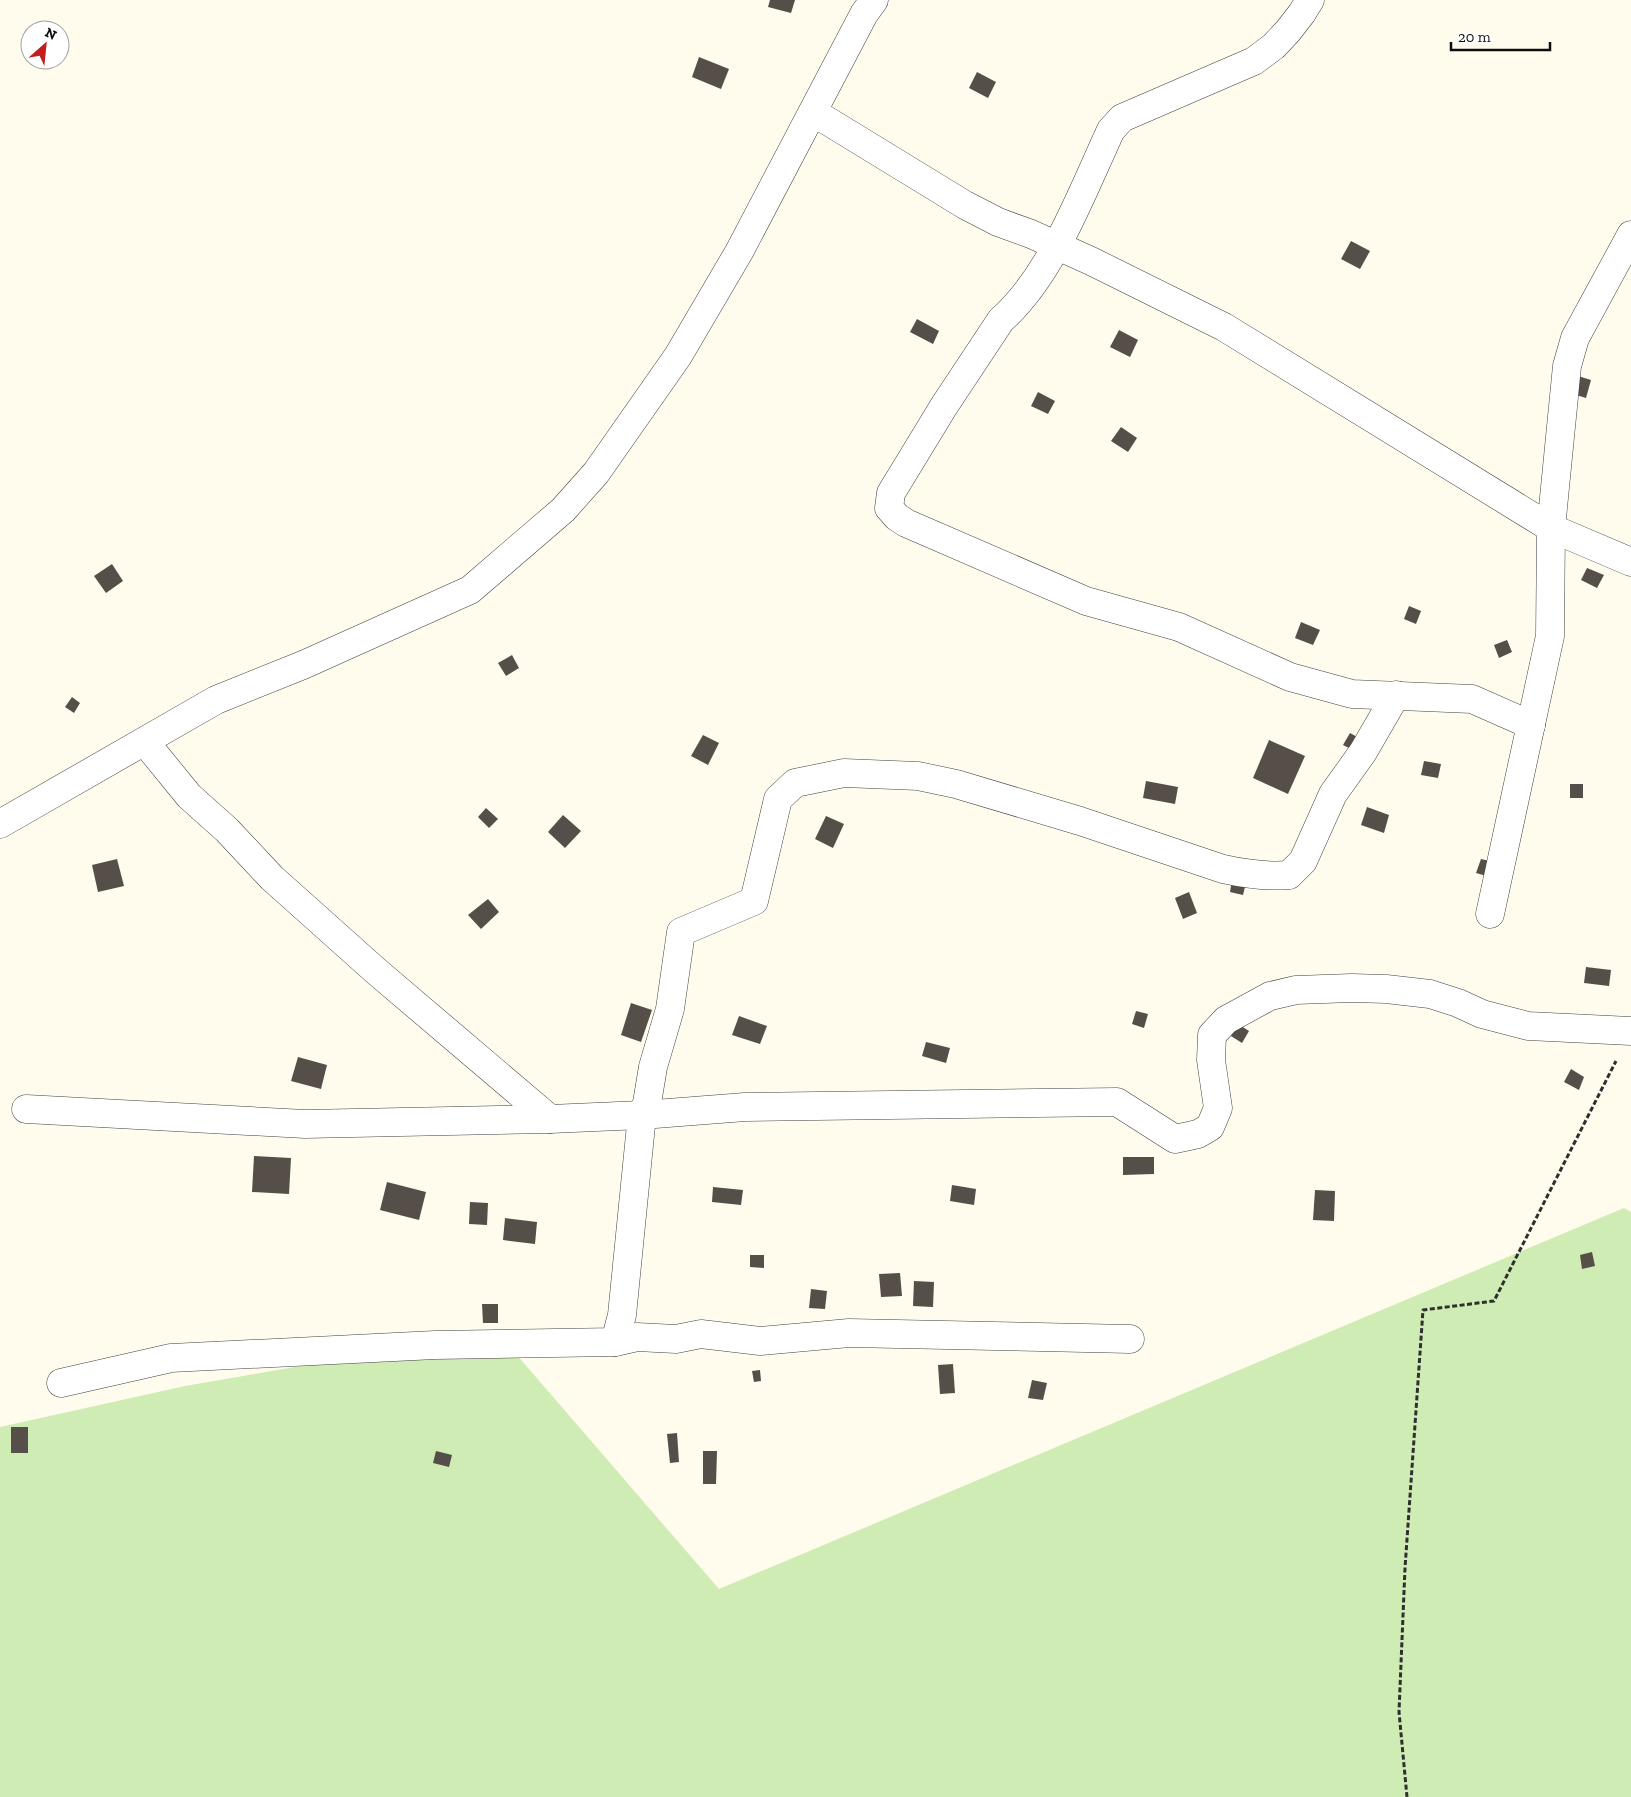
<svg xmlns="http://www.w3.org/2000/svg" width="1631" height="1797" font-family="'Zilla Slab',serif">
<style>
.green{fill:#cfecb4}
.building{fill:#564e49}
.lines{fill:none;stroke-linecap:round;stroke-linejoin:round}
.minor-casing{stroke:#404040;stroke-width:29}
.path{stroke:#2f2f2f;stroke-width:3;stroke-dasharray:5 2.5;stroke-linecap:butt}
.minor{stroke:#fff;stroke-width:28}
</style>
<rect width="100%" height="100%" fill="#fffced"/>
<!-- green -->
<polygon class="green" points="1624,1208 1631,1212 1631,1797 0,1797 0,1427 185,1386 497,1332 719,1589"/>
<!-- building -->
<g class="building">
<polygon points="770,0 795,0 791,13 768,7"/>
<polygon points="699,57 729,69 721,89 692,77"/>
<polygon points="977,72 996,82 988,98 969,88"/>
<polygon points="1351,241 1370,251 1360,269 1341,259"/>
<polygon points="917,319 939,331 933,344 910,332"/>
<polygon points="1119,330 1138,340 1130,357 1110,347"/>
<polygon points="1578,376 1591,380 1586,398 1573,394"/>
<polygon points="1038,392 1055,401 1048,414 1031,406"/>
<polygon points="1121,427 1137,438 1128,452 1111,441"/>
<polygon points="112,564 123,581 106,593 94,576"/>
<polygon points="1587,568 1604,575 1597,588 1581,580"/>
<polygon points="1409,606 1421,611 1416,624 1404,619"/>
<polygon points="1301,622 1320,630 1313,645 1295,638"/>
<polygon points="1507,640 1512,652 1499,658 1494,645"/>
<polygon points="512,655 519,668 506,676 498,663"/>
<polygon points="72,697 80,703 74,713 65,707"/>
<polygon points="1350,733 1361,739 1355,751 1343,745"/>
<polygon points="703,735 719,743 708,765 691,756"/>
<polygon points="1269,740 1305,756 1288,794 1253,778"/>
<polygon points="1424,761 1441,764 1438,778 1421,775"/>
<polygon points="1146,781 1178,787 1175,804 1143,798"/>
<rect x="1570" y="784" width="13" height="14"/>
<polygon points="1367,807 1389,815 1384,833 1361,825"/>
<polygon points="486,808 498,819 489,828 478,817"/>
<polygon points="563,815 581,831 565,848 548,832"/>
<polygon points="826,816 844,824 833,848 815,839"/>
<polygon points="117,859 124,886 98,892 92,865"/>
<polygon points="1481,859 1494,862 1490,877 1476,873"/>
<polygon points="1232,880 1246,883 1243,895 1230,892"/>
<polygon points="1189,892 1197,913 1183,919 1175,898"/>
<polygon points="488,899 499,912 481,929 468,915"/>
<polygon points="1586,967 1611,970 1609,986 1584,983"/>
<polygon points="631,1003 652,1010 641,1042 621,1035"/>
<polygon points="1136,1011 1148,1014 1144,1028 1132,1024"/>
<polygon points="739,1016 767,1026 760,1044 732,1035"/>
<polygon points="1238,1024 1249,1031 1242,1043 1231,1036"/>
<polygon points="926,1042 950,1048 946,1063 922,1056"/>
<polygon points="298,1057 327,1065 321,1089 291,1081"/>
<polygon points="1571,1069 1584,1077 1579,1090 1564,1082"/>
<polygon points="254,1156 291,1158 289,1194 252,1192"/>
<polygon points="1123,1157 1154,1157 1154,1174 1123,1175"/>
<polygon points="387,1182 426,1192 419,1220 380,1210"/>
<polygon points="952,1185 976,1189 974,1205 950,1201"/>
<polygon points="713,1187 743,1190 741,1205 712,1202"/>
<polygon points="1315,1190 1335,1191 1334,1221 1313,1220"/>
<polygon points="470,1202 488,1203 487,1225 469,1224"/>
<polygon points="505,1218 537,1222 535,1244 503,1240"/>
<polygon points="1592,1252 1595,1266 1582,1269 1580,1255"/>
<polygon points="750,1255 764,1255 764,1268 750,1267"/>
<polygon points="900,1273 902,1296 881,1297 879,1274"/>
<polygon points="914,1281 934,1282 933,1307 913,1306"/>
<polygon points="811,1289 827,1291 825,1309 809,1308"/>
<polygon points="482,1304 498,1304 498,1323 483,1323"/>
<polygon points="953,1364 955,1393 940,1394 938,1365"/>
<polygon points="760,1370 761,1381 754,1382 752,1371"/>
<polygon points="1032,1380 1047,1383 1043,1400 1028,1398"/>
<rect x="11" y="1427" width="17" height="26"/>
<polygon points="677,1433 679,1462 670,1463 667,1434"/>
<polygon points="436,1451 452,1455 449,1467 433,1463"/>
<polygon points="703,1451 717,1451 716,1484 703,1484"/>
</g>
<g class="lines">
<!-- minor casing -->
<g class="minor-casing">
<g id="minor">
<path d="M1310 0 1302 13 1288 31 1274 46 1254 61 1122 118 1111 130C1082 192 1052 275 1001 320L944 406 891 493 889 508 897 517 906 523 1086 601 1179 627 1290 677 1352 694 1472 699 1531 725"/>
<polyline points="813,112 965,205 998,222 1031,234 1091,261 1224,327 1551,528 1631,562"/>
<polyline points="145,742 189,796 227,830 272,878 376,971 550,1119"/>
<polyline points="0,824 216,700 303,665 470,590 563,510 596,473 678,356 739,252 864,14 874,0"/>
<polyline points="1490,914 1550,636 1551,528 1567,366 1575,338 1631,235"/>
<polyline points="26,1109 305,1124 550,1119 642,1115 745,1107 1117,1102 1175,1139 1198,1134 1210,1127 1218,1108 1211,1060 1212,1035 1226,1020 1270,996 1296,990 1352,988 1386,989 1430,994 1458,1003 1482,1014 1528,1026 1631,1031"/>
<path d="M615 1342 622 1315 642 1115 647 1103 653 1067 670 1009 681 932 754 901 778 799 795 783 844 773 918 776 956 784 1080 821 1223 869C1246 874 1266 877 1289 875L1303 861 1333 794 1363 752 1396 695"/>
<polyline points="61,1383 171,1358 435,1345 615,1342 637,1337 676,1339 701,1334 760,1341 849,1333 1130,1339"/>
</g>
</g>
<!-- path -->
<polyline class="path" points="1407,1797 1399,1712 1405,1568 1423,1310 1494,1301 1616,1061"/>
<!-- minor -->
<use href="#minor" class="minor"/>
</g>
<!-- north arrow -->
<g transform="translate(45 45) rotate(27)"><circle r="24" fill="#ffffff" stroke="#9e9e9e"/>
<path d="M0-4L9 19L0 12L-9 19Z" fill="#c51d1e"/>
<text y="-8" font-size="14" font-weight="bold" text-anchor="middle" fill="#0d0d0d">N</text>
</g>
<!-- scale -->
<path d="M1451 42v8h99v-8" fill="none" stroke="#0d0d0d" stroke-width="2.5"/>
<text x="1458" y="42" font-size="15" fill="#0d0d0d" stroke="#ffffff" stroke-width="4" paint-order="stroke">20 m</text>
</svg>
